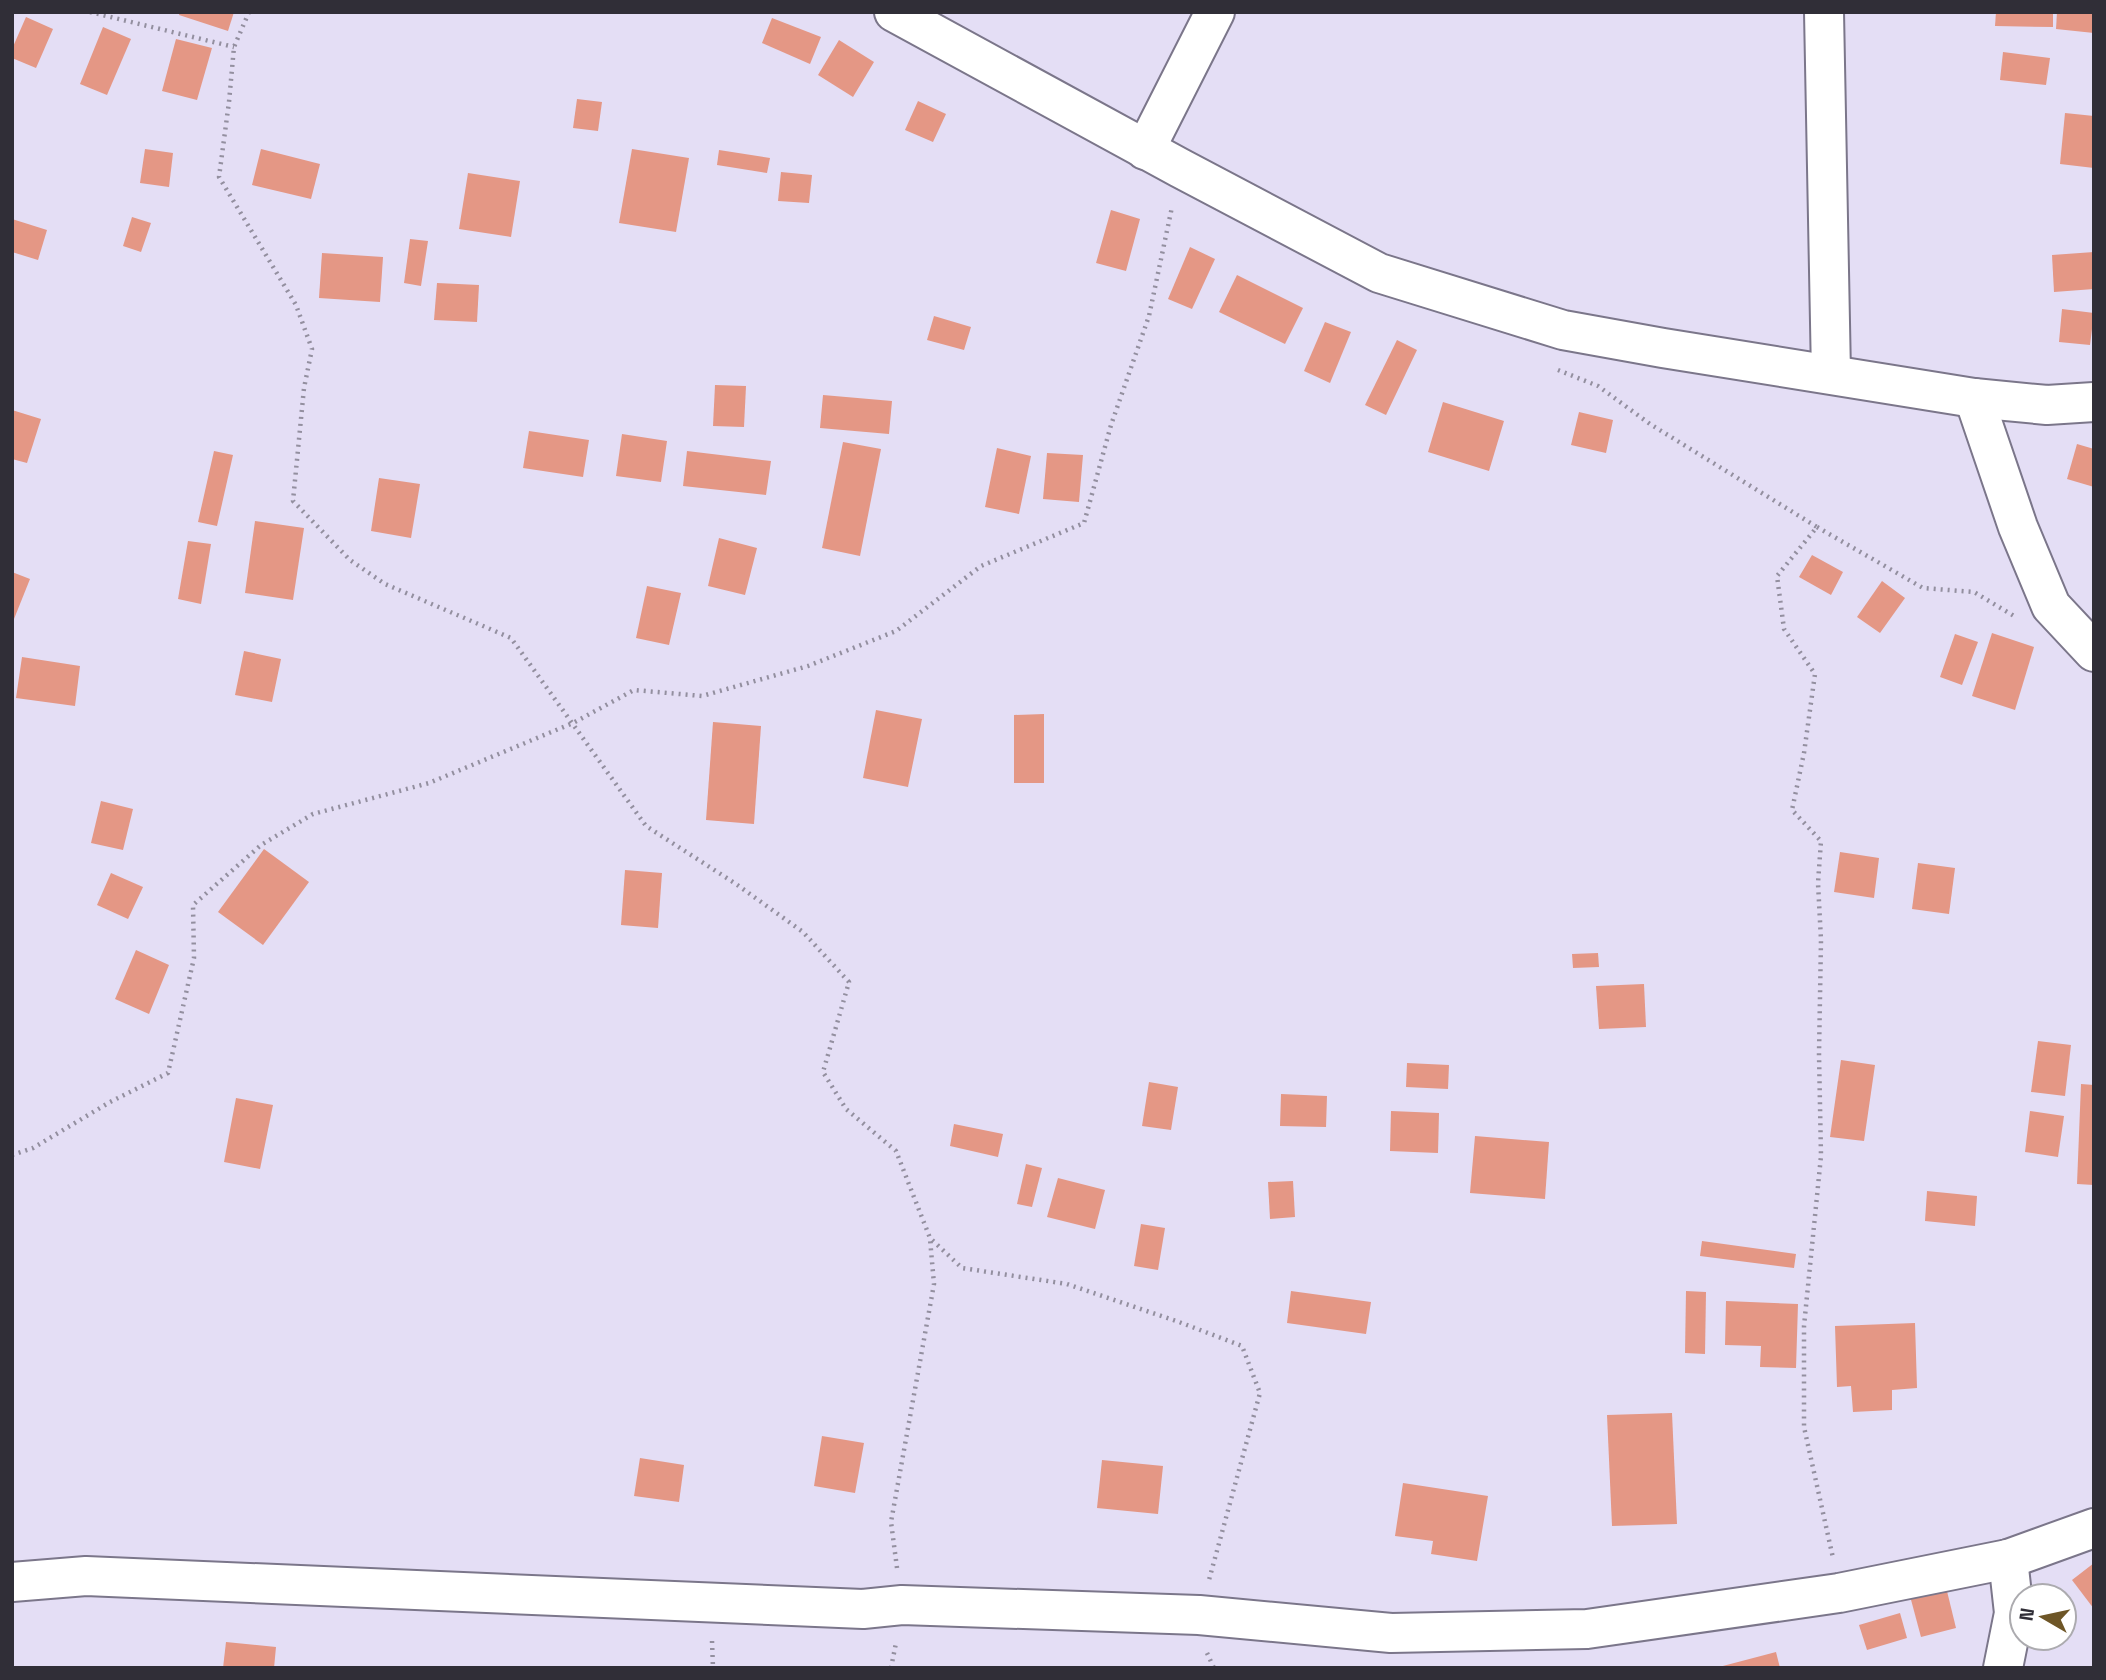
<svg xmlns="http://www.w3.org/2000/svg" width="2106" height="1680" font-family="'Space Grotesk',sans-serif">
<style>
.building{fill:#e49785}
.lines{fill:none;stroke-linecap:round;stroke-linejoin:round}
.minor-casing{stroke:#7b768a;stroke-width:42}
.path{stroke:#938f9f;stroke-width:4.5;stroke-dasharray:2 5;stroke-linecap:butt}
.minor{stroke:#fff;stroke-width:38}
</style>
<rect width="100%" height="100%" fill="#e4def5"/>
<!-- building -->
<g class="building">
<polygon points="180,12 234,12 228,31 179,15"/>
<polygon points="1996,12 2053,12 2053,27 1995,26"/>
<polygon points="2057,12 2094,12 2094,33 2056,29"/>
<polygon points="26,17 53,29 36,68 12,58 12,49"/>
<polygon points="772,18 821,37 810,64 762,43"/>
<polygon points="103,27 131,39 107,95 80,84"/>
<polygon points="176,39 212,48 197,100 162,91"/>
<polygon points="839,40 874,62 853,97 818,75"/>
<polygon points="2003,52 2050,58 2046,85 2000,80"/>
<polygon points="577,99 602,102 598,131 573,128"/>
<polygon points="918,101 946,114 933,142 905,130"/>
<polygon points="2065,113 2094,116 2094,168 2060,164"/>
<polygon points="145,149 173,153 169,187 140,183"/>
<polygon points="261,149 320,164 311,199 252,185"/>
<polygon points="632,149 689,158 676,232 619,223"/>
<polygon points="719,150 770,158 767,173 717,165"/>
<polygon points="781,172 812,175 809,203 778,201"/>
<polygon points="468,173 520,181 511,237 459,229"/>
<polygon points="1111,210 1140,219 1126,271 1096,263"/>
<polygon points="132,217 151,223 141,252 123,246"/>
<polygon points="12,219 47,230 38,260 12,252"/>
<polygon points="410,239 428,241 421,286 404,283"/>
<polygon points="1190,247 1215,259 1192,309 1168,299"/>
<polygon points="2094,252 2094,289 2054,292 2052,255"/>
<polygon points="322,253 383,257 380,302 319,298"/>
<polygon points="1237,275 1303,308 1285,344 1219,312"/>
<polygon points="437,283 479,285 477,322 434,320"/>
<polygon points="2062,309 2094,313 2090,345 2059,342"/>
<polygon points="934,316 971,327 964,350 927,340"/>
<polygon points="1325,322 1351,332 1330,383 1304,371"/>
<polygon points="1397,340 1417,350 1386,415 1365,405"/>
<polygon points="715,385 746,386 744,427 713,426"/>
<polygon points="823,395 892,401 889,434 820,428"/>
<polygon points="1443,402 1504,421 1489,471 1428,452"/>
<polygon points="12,410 41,419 27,463 12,459"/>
<polygon points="1579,412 1613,420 1606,453 1571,445"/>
<polygon points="529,431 589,440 583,477 523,468"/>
<polygon points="622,434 667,441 661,482 616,476"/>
<polygon points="843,442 881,449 860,556 822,548"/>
<polygon points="2077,444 2094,449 2094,487 2067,479"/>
<polygon points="997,448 1031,456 1019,514 985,507"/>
<polygon points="214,451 233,455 217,526 198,522"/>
<polygon points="687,451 771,461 766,495 683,486"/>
<polygon points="1047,453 1083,455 1079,502 1043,499"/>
<polygon points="379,478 420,484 411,538 371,531"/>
<polygon points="255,521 304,528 293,600 245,593"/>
<polygon points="719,538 757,548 745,595 708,586"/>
<polygon points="188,541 211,544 201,604 178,599"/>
<polygon points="1812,555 1843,572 1831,595 1799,577"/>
<polygon points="12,572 30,579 12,624"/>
<polygon points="1882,581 1905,598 1880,633 1857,617"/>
<polygon points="647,586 681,593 669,645 636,638"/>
<polygon points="1992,633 2034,647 2015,710 1972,696"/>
<polygon points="1955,634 1978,642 1962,685 1940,677"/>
<polygon points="244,651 281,659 272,702 235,695"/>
<polygon points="22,657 80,666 75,706 16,698"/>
<polygon points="876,710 922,719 908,787 863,778"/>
<polygon points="1044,714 1044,783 1014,783 1014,715"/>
<polygon points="713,722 761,726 754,824 706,820"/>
<polygon points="101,801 133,809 123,850 91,843"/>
<polygon points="264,849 309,882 263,945 218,912"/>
<polygon points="1840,852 1879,858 1874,898 1834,892"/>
<polygon points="1918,863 1955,868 1949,914 1912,909"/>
<polygon points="625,870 662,873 658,928 621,925"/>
<polygon points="111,873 143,887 128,919 97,905"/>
<polygon points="136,950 169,965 149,1014 115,999"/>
<polygon points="1598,953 1599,967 1573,968 1572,954"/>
<polygon points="1644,984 1646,1027 1599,1029 1596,986"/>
<polygon points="2038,1041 2071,1045 2065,1096 2031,1092"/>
<polygon points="1841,1060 1875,1065 1864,1141 1830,1137"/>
<polygon points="1407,1063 1449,1065 1448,1089 1406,1087"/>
<polygon points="1149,1082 1178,1087 1171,1130 1142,1126"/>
<polygon points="2081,1084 2094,1085 2094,1185 2077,1184"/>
<polygon points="1281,1094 1327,1096 1326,1127 1280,1126"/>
<polygon points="236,1098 273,1105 260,1169 224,1162"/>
<polygon points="1391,1111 1439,1113 1438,1153 1390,1151"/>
<polygon points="2030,1111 2064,1116 2058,1157 2025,1152"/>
<polygon points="954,1124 1003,1134 998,1157 950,1146"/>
<polygon points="1475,1136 1549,1142 1545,1199 1470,1193"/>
<polygon points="1026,1164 1042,1168 1032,1207 1017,1204"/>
<polygon points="1058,1178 1105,1190 1095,1229 1047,1217"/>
<polygon points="1293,1181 1295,1217 1270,1219 1268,1182"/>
<polygon points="1927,1191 1977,1196 1975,1226 1925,1221"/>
<polygon points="1141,1224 1165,1228 1158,1270 1134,1266"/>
<polygon points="1702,1241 1796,1254 1794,1268 1700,1256"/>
<polygon points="1291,1291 1371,1302 1366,1334 1287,1323"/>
<polygon points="1686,1291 1706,1292 1705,1354 1685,1353"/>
<polygon points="1726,1301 1798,1304 1796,1368 1760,1367 1761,1346 1725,1345"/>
<polygon points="1915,1323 1917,1388 1892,1390 1892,1410 1853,1412 1851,1386 1837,1387 1835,1326"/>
<polygon points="1672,1413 1677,1524 1612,1526 1607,1415"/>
<polygon points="822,1436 864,1443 855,1493 814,1486"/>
<polygon points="640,1458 684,1465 679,1502 634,1496"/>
<polygon points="1102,1460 1163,1466 1158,1514 1097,1508"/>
<polygon points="1403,1483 1488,1496 1477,1561 1431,1554 1433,1541 1395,1536"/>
<polygon points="2094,1563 2094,1609 2072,1580"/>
<polygon points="1946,1587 1956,1628 1921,1637 1910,1596"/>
<polygon points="1900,1613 1907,1638 1867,1650 1859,1625"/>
<polygon points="226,1642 276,1647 274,1668 223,1668"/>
<polygon points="1776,1652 1780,1668 1719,1668 1719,1667"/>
</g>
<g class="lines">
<!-- minor casing -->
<g class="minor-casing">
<g id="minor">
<polyline points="894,12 1180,168 1379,273 1563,330 1663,348 1974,398 2047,405 2094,402"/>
<polyline points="1824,12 1831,374"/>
<polyline points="1145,150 1215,12"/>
<polyline points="1974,398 2018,527 2051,606 2094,652"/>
<polyline points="12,1582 86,1576 863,1609 902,1605 1199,1615 1391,1633 1587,1629 1839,1593 2008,1559 2094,1528"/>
<polyline points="2003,1668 2014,1613 2008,1559"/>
</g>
</g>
<!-- path -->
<g class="path">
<polyline points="90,12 234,47"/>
<polyline points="249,12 234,47 229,102 219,177 296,305 312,349 304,388 293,501 350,560 385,584 511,638 646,826 736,884 803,932 849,982 823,1072 846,1109 896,1151 930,1238 962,1268 1067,1284 1179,1322 1242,1346 1260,1393 1209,1580"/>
<polyline points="12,13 13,12"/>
<polyline points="1558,370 1598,386 1650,424 1817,527 1777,576 1784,629 1815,674 1804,753 1792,810 1821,841 1818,883 1821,940 1819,1054 1821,1156 1804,1326 1804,1427 1833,1558"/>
<polyline points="1817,527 1923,588 1974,592 2014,616"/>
<polyline points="12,1155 33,1148 110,1102 168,1073 194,958 193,905 261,845 313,814 429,783 573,723 634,690 702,696 808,666 896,631 981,566 1084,523 1111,425 1149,316 1172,207"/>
<polyline points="897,1568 891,1522 934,1284 930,1239"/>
<polyline points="712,1641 713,1668"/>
<polyline points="1207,1653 1214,1668"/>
<polyline points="891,1668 896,1643"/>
</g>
<!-- minor -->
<use href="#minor" class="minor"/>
</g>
<!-- border -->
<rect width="2106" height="1680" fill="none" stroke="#302e37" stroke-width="28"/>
<!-- north arrow -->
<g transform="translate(2043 1617) rotate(279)"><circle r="33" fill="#ffffff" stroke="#acabaf" stroke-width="2"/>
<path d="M0-5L12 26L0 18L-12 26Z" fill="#6e5627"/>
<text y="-10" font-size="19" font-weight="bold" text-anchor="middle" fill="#302e37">N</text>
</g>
</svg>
